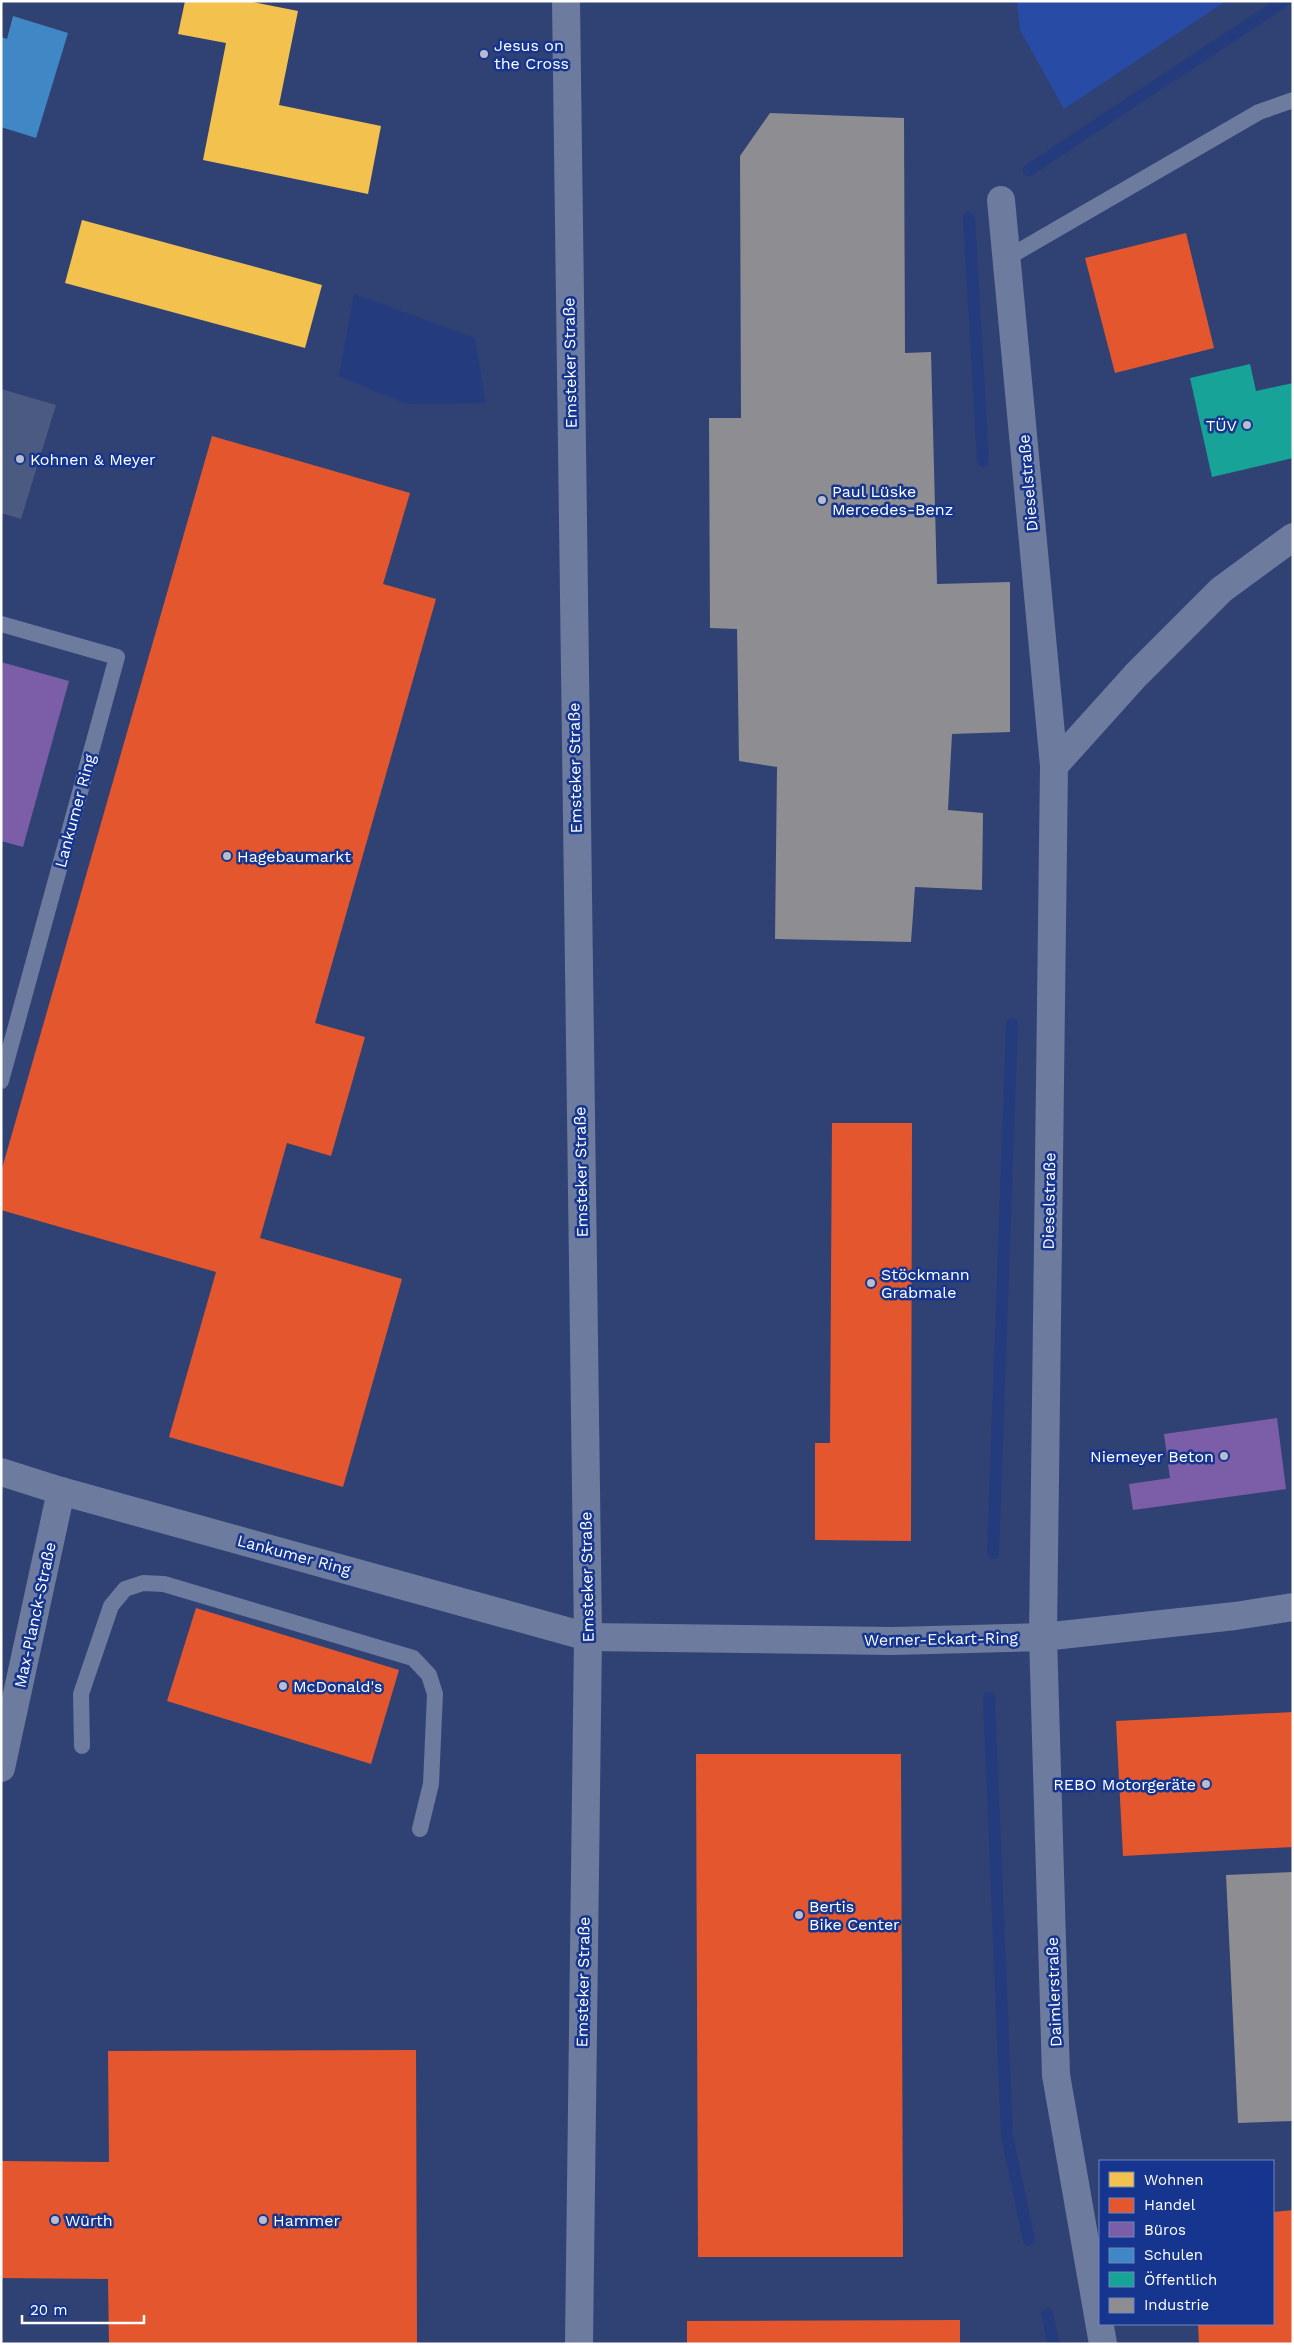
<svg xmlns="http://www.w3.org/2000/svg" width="1294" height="2345" font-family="'Work Sans',sans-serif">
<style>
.green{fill:#284ca5}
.water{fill:#243c7e}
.homes{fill:#f2c14e}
.shops{fill:#e4572e}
.offices{fill:#7b5ea7}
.schools{fill:#3f88c5}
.public{fill:#17a398}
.industry{fill:#8d8d92}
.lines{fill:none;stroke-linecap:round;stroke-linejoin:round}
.stream{stroke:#243c7e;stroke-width:12}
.building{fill:#4b5a81}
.service{stroke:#6c7b9e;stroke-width:16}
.minor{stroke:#6c7b9e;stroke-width:28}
.tertiary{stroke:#6c7b9e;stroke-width:28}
.poi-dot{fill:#b7bdce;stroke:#15358e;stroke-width:2}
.labels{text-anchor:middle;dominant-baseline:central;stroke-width:5;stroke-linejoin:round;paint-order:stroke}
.poi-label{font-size:16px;fill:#fff;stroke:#15358e;text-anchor:start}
.street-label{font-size:16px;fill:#fff;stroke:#15358e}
</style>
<rect width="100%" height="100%" fill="#304273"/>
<!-- green -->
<polygon class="green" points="1017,1 1226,1 1064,109 1020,30"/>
<!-- water -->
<polygon class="water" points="354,294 475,338 486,403 407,404 339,376"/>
<!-- homes -->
<g class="homes">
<polygon points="185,1 248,1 298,11 279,105 381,126 368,194 203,160 226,43 178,34"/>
<polygon points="82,220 322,285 305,348 65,283"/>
</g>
<!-- shops -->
<g class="shops">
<polygon points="1186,233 1214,348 1115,373 1085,258"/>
<polygon points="212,436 410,493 383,584 436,599 315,1023 365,1037 331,1156 287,1143 260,1238 402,1279 343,1487 169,1437 216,1272 1,1210 1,1172"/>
<polygon points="832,1123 912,1123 911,1541 815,1540 815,1443 830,1443"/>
<polygon points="196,1608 399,1670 371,1764 167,1701"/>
<polygon points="1293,1712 1293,1847 1123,1856 1116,1721"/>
<polygon points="696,1754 901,1754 903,2257 698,2257"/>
<polygon points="416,2050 417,2344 109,2344 108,2279 1,2278 1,2161 109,2162 108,2051"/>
<polygon points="1293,2210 1293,2344 1199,2344 1198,2324 1273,2324 1273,2212"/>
<polygon points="960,2320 960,2344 687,2344 687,2321"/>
</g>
<!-- offices -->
<g class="offices">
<polygon points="1,662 69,681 23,847 1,841"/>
<polygon points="1277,1418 1286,1489 1133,1510 1129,1484 1170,1478 1164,1434"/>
</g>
<!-- schools -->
<polygon class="schools" points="13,16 68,33 36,138 1,127 1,37 7,39"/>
<!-- public -->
<polygon class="public" points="1250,364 1256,391 1293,383 1293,458 1212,477 1190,378"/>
<!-- industry -->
<g class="industry">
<polygon points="770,113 904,118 905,353 931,352 937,584 1010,582 1010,732 952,734 948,810 983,813 982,890 915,887 911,942 775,939 777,767 739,761 737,629 710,628 709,418 741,418 740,156"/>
<polygon points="1293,1872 1293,2121 1238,2123 1226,1875"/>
</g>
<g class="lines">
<!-- stream -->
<g class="stream">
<polyline points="1029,170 1284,1"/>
<polyline points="969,218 983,461"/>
<polyline points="993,1553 1012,1024"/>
<polyline points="989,1698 1007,2136 1029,2240"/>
<polyline points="1047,2314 1054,2344"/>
</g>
</g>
<!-- building -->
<polygon class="building" points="1,389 56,405 21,519 1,513"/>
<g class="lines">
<!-- service -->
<g class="service">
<polyline points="1007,258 1259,112 1293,100"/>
<polyline points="1,624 117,657 1,1081"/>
<polyline points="82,1746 81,1694 111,1606 125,1589 143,1583 164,1584 413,1658 429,1675 435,1694 431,1784 420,1829"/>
</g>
<!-- minor -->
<g class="minor">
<polyline points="1001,200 1054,766 1043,1637 1056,2075 1103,2344"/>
<polyline points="1054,766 1136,675 1221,590 1293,537"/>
<polyline points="1,1472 61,1491 588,1637"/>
<polyline points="1,1768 61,1491"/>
</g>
<!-- tertiary -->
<g class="tertiary">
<polyline points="566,1 588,1637 579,2344"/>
<polyline points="588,1637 893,1641 1043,1637 1235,1616 1293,1607"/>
</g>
</g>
<!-- markers -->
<g class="poi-dot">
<circle cx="484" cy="54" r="5"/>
<circle cx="1247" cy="425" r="5"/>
<circle cx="20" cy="459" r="5"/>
<circle cx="822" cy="500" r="5"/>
<circle cx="227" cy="856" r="5"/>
<circle cx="871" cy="1283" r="5"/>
<circle cx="1224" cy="1456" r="5"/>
<circle cx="283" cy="1686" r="5"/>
<circle cx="1206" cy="1784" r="5"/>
<circle cx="799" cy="1915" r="5"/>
<circle cx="55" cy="2220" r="5"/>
<circle cx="263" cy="2220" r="5"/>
</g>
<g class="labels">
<!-- poi labels -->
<g class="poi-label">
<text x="494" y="45">Jesus on<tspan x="494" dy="18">the Cross</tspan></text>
<text x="1237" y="425" text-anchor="end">TÜV</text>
<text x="30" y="459">Kohnen &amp; Meyer</text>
<text x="832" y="491">Paul Lüske<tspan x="832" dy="18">Mercedes-Benz</tspan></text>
<text x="237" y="856">Hagebaumarkt</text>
<text x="881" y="1274">Stöckmann<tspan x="881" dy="18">Grabmale</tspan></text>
<text x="1214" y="1456" text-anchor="end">Niemeyer Beton</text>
<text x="293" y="1686">McDonald's</text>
<text x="1196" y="1784" text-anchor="end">REBO Motorgeräte</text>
<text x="809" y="1906">Bertis<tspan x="809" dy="18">Bike Center</tspan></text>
<text x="65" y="2220">Würth</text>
<text x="273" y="2220">Hammer</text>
</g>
<!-- street labels -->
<g class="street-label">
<text transform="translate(570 363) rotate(-91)">Emsteker Straße</text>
<text transform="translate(1028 483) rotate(-95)">Dieselstraße</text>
<text transform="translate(575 768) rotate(-91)">Emsteker Straße</text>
<text transform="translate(75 811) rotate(-75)">Lankumer Ring</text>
<text transform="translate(581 1172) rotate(-91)">Emsteker Straße</text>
<text transform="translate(1049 1201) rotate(-89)">Dieselstraße</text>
<text transform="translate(294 1555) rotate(15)">Lankumer Ring</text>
<text transform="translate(587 1577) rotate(-91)">Emsteker Straße</text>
<text transform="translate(35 1615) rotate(-78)">Max-Planck-Straße</text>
<text transform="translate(941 1639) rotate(-1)">Werner-Eckart-Ring</text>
<text transform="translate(583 1982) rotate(-89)">Emsteker Straße</text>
<text transform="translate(1054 1992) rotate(-92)">Daimlerstraße</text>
</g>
</g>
<!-- border -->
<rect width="1294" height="2345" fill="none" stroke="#ffffff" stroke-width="5"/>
<!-- legend -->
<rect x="1099" y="2160" width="175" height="165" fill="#15358e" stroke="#7386bb"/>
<rect x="1109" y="2172" width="25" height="15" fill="#f2c14e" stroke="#7386bb"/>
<text x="1144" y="2185" font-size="15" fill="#ffffff">Wohnen</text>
<rect x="1109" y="2198" width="25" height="15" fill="#e4572e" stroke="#7386bb"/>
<text x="1144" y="2210" font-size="15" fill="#ffffff">Handel</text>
<rect x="1109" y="2222" width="25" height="15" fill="#7b5ea7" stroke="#7386bb"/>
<text x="1144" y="2235" font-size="15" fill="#ffffff">Büros</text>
<rect x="1109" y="2248" width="25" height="15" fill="#3f88c5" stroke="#7386bb"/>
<text x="1144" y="2260" font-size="15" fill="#ffffff">Schulen</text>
<rect x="1109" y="2272" width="25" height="15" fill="#17a398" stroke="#7386bb"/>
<text x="1144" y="2285" font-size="15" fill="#ffffff">Öffentlich</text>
<rect x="1109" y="2298" width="25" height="15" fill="#8d8d92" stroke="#7386bb"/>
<text x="1144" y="2310" font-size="15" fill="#ffffff">Industrie</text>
<!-- scale -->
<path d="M22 2315v8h122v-8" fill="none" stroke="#ffffff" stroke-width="2.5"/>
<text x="30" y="2315" font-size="15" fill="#ffffff" stroke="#15358e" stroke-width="4" paint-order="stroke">20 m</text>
</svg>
